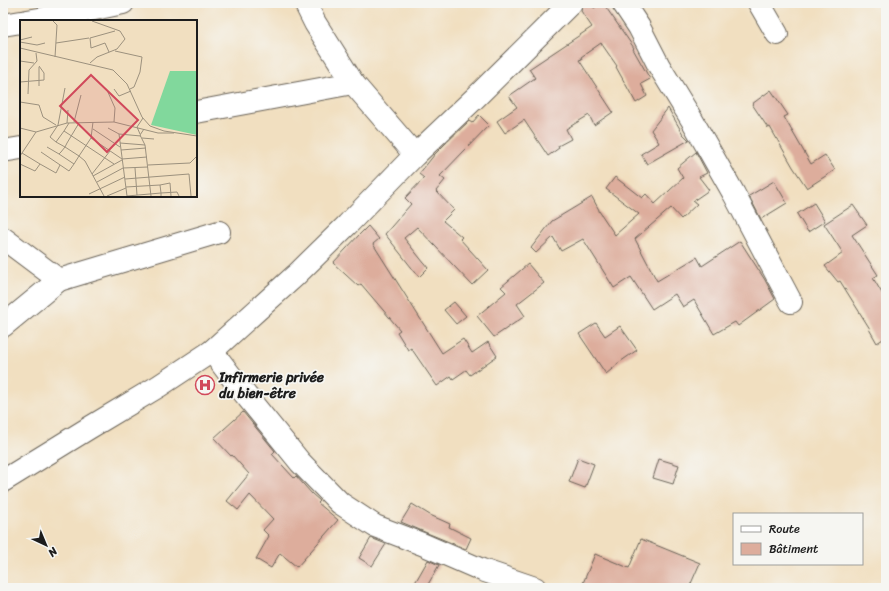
<svg xmlns="http://www.w3.org/2000/svg" width="889" height="591" font-family="Sriracha,sans-serif">
<style>
.building{fill:#ddad9c}
.lines{fill:none;stroke-linecap:round;stroke-linejoin:round}
.minor-casing{stroke:#676055;stroke-width:24}
.minor{stroke:#fff;stroke-width:22}
.labels{text-anchor:middle;dominant-baseline:central;stroke-width:3.5;stroke-linejoin:round;paint-order:stroke}
.poi-label{font-size:14px;font-weight:bold;fill:#1c1c1c;stroke:#f6f6f2;text-anchor:start}
.inset-road{fill:none;stroke:#9c917e;stroke-width:1}
.view{fill:#d1495b;fill-opacity:0.15;stroke:#d1495b;stroke-width:2}
.inset-edge{fill:none;stroke:#1c1c1c;stroke-width:2}
</style>
<rect width="100%" height="100%" fill="#f6f6f2"/>
<filter id="ink" filterUnits="userSpaceOnUse"><feTurbulence type="fractalNoise" baseFrequency=".025" numOctaves="2"/><feDisplacementMap in="SourceGraphic" scale="8" xChannelSelector="R" yChannelSelector="G"/><feConvolveMatrix kernelMatrix="1 2 1 2 8 2 1 2 1" color-interpolation-filters="sRGB"/></filter>
<filter id="wash" filterUnits="userSpaceOnUse"><feTurbulence type="fractalNoise" baseFrequency=".012" numOctaves="4" result="noise"/><feDisplacementMap in="SourceGraphic" scale="16" xChannelSelector="R" yChannelSelector="G"/><feGaussianBlur stdDeviation="0.9" result="paint"/><feColorMatrix in="noise" values="0 0 0 0 0 0 0 0 0 0 0 0 0 0 0 0 0 1.4 0 .05"/><feComposite in="paint" operator="in"/></filter>
<g filter="url(#wash)">
<rect width="100%" height="100%" fill="#f1dfc0"/>
<g id="blocks">
<!-- building -->
<g class="building">
<polygon points="586,3 591,3 594,8 602,3 603,3 634,48 633,49 650,79 641,84 647,96 636,103 616,67 617,66 601,43 581,57 582,59 579,60 613,112 594,125 589,115 566,129 571,139 558,146 559,148 548,156 524,120 505,133 497,121 517,107 509,96 535,78 529,69 592,27 581,11 583,5"/>
<polygon points="771,90 788,115 784,117 811,164 825,155 835,170 807,188 793,167 770,127 768,128 752,104"/>
<polygon points="668,108 683,134 689,140 647,164 641,154 659,143 651,130"/>
<polygon points="479,115 489,125 440,176 445,180 436,191 454,210 443,221 462,237 460,239 488,270 472,285 417,227 404,238 428,268 419,277 385,234 411,204 405,198 424,178 419,174 435,154 446,143 469,121 472,123"/>
<polygon points="696,152 707,173 699,177 709,190 693,201 697,204 681,219 671,208 635,239 657,281 697,257 702,266 740,241 765,280 775,299 738,326 735,322 714,334 694,300 683,307 675,294 652,309 631,277 614,288 583,239 561,251 553,237 536,253 531,248 552,221 592,197 599,210 599,211 615,235 639,214 606,189 615,177 642,198 646,194 655,204 683,178 677,168"/>
<polygon points="774,181 787,203 761,219 749,196"/>
<polygon points="814,203 825,221 808,232 797,214"/>
<polygon points="853,205 867,225 852,235 878,275 873,278 886,300 886,337 877,343 869,329 870,329 840,281 838,282 825,266 843,253 824,224"/>
<polygon points="368,226 379,239 373,244 442,353 463,339 472,353 488,342 497,356 470,375 466,370 453,379 451,376 437,386 411,348 408,350 397,332 400,330 361,284 358,286 333,263 359,235"/>
<polygon points="528,264 544,283 517,304 525,316 494,337 477,316 506,292 501,287"/>
<polygon points="454,302 466,316 456,324 444,310"/>
<polygon points="596,323 605,336 620,326 637,350 617,364 617,365 606,374 579,334"/>
<polygon points="243,412 275,451 272,454 294,478 296,476 312,494 320,501 318,503 338,520 297,567 280,553 271,568 256,559 269,536 263,530 273,519 250,495 238,510 227,501 249,474 232,455 231,456 214,438"/>
<polygon points="578,458 594,464 585,488 569,482"/>
<polygon points="659,459 679,465 673,484 653,478"/>
<polygon points="412,504 430,515 450,524 449,527 471,538 466,549 427,533 401,522"/>
<polygon points="371,538 386,544 372,566 359,558"/>
<polygon points="641,539 700,563 689,588 581,588 595,554 629,568"/>
<polygon points="428,560 439,565 426,588 412,588"/>
</g>
</g>
</g>
<g filter="url(#ink)">
<use href="#blocks" fill-opacity="0" stroke="#676055" stroke-width="1"/>
<g class="lines">
<!-- minor casing -->
<g class="minor-casing">
<g id="minor">
<polyline points="305,3 315,23 353,83 415,155"/>
<polyline points="623,3 639,27 659,66 692,120 734,194 791,302"/>
<polyline points="759,3 777,34"/>
<polyline points="27,21 80,12 123,3"/>
<polyline points="3,25 21,22"/>
<polyline points="196,112 353,83"/>
<polyline points="3,151 21,148"/>
<polyline points="3,238 59,280 3,326"/>
<polyline points="59,280 219,232"/>
<polyline points="212,351 240,388 300,462 340,503 375,526 422,544 482,570 535,588"/>
<polyline points="3,481 89,428 159,386 212,351 296,275 347,225 415,155 475,98 571,3"/>
</g>
</g>
<!-- minor -->
<use href="#minor" class="minor"/>
</g>
</g>
<!-- icons -->
<defs>
<g id="hospital-ring" transform="scale(1)"><circle r="9.5" fill="#f6f6f2" stroke="#d1495b" stroke-width="1.5"/><path d="M-5-5h3v3.5h4V-5h3V5h-3V1.5h-4V5h-3Z" fill="#d1495b"/></g>
</defs>
<g fill-rule="evenodd">
<use href="#hospital-ring" x="205" y="385"/>
</g>
<g class="labels">
<!-- poi labels -->
<g class="poi-label">
<text x="219" y="377">Infirmerie privée<tspan x="219" dy="16">du bien-être</tspan></text>
</g>
</g>
<!-- overview -->
<g transform="translate(20 20)">
<rect width="177" height="177" fill="#f1dfc0"/>
<path d="M150 51H177V115L131 105Z" fill="#81d89c"/>
<path class="inset-road" d="M33 1 37 5 35 37M0 20 12 17M0 22 17 25 25 23M36 23 69 18M0 28 93 50 107 64 122 97 130 106 144 111 177 116M95 31 122 37 120 52 114 67 110 69M89 32 85 23 71 28 70 18 95 11M0 41 14 43M70 43 77 37 97 29 105 19 100 11 72 1M19 47V66M0 62 24 60V53L19 46M94 69 99 76 111 71M87 70 95 88 94 102M8 74 9 50 17 41 16 33M0 82 19 85 23 97 36 105M54 102 61 75M73 102 71 118 59 136 65 141 84 176M47 103 48 90M49 103 44 111 94 144M0 108 16 112 47 103 94 102 138 113H154M88 108 99 114M73 109 100 127M124 109 120 115 125 125 131 176M44 111 36 122 45 127 59 136 54 144 39 134 41 132 45 127 47 123 59 103M120 114 117 107 123 98M71 118 102 139 127 137M122 118 134 119M36 122 30 117 38 105 45 68M100 123 125 125M27 127 39 134M101 130 126 128M21 132 49 151 54 144M0 136 16 112M0 144 15 151 20 144 2 133M20 144 36 153 40 145M128 145 170 143 176 137M115 148 117 175M72 154 90 131M73 156 102 140M105 159 169 154 171 176M77 162 103 148 128 147M140 165 150 163 151 176M106 167 140 165 141 173 157 172 159 176M69 174 105 157M87 176 106 168M107 176 99 114 121 116M107 176 141 173V176"/>
<path class="view" d="M71 55 118 100 87 132 40 86Z"/>
<rect width="177" height="177" class="inset-edge"/>
</g>
<!-- margin -->
<rect width="889" height="591" fill="none" stroke="#f6f6f2" stroke-width="16"/>
<!-- legend -->
<rect x="733" y="513" width="130" height="52" fill="#f6f6f2" stroke="#9f9f9c"/>
<rect x="741" y="526" width="20" height="6" fill="#ffffff" stroke="#9f9f9c"/>
<text x="769" y="533" font-size="12" fill="#1c1c1c">Route</text>
<rect x="741" y="543" width="20" height="12" fill="#ddad9c" stroke="#9f9f9c"/>
<text x="769" y="553" font-size="12" fill="#1c1c1c">Bâtiment</text>
<!-- north arrow -->
<g transform="translate(46 545) rotate(136)" stroke="#f6f6f2" stroke-width="3" paint-order="stroke">
<path d="M0-3L7 15L0 10L-7 15Z" fill="#1c1c1c"/>
<text y="-6" font-size="11" font-weight="bold" text-anchor="middle" fill="#1c1c1c">N</text>
</g>
</svg>
